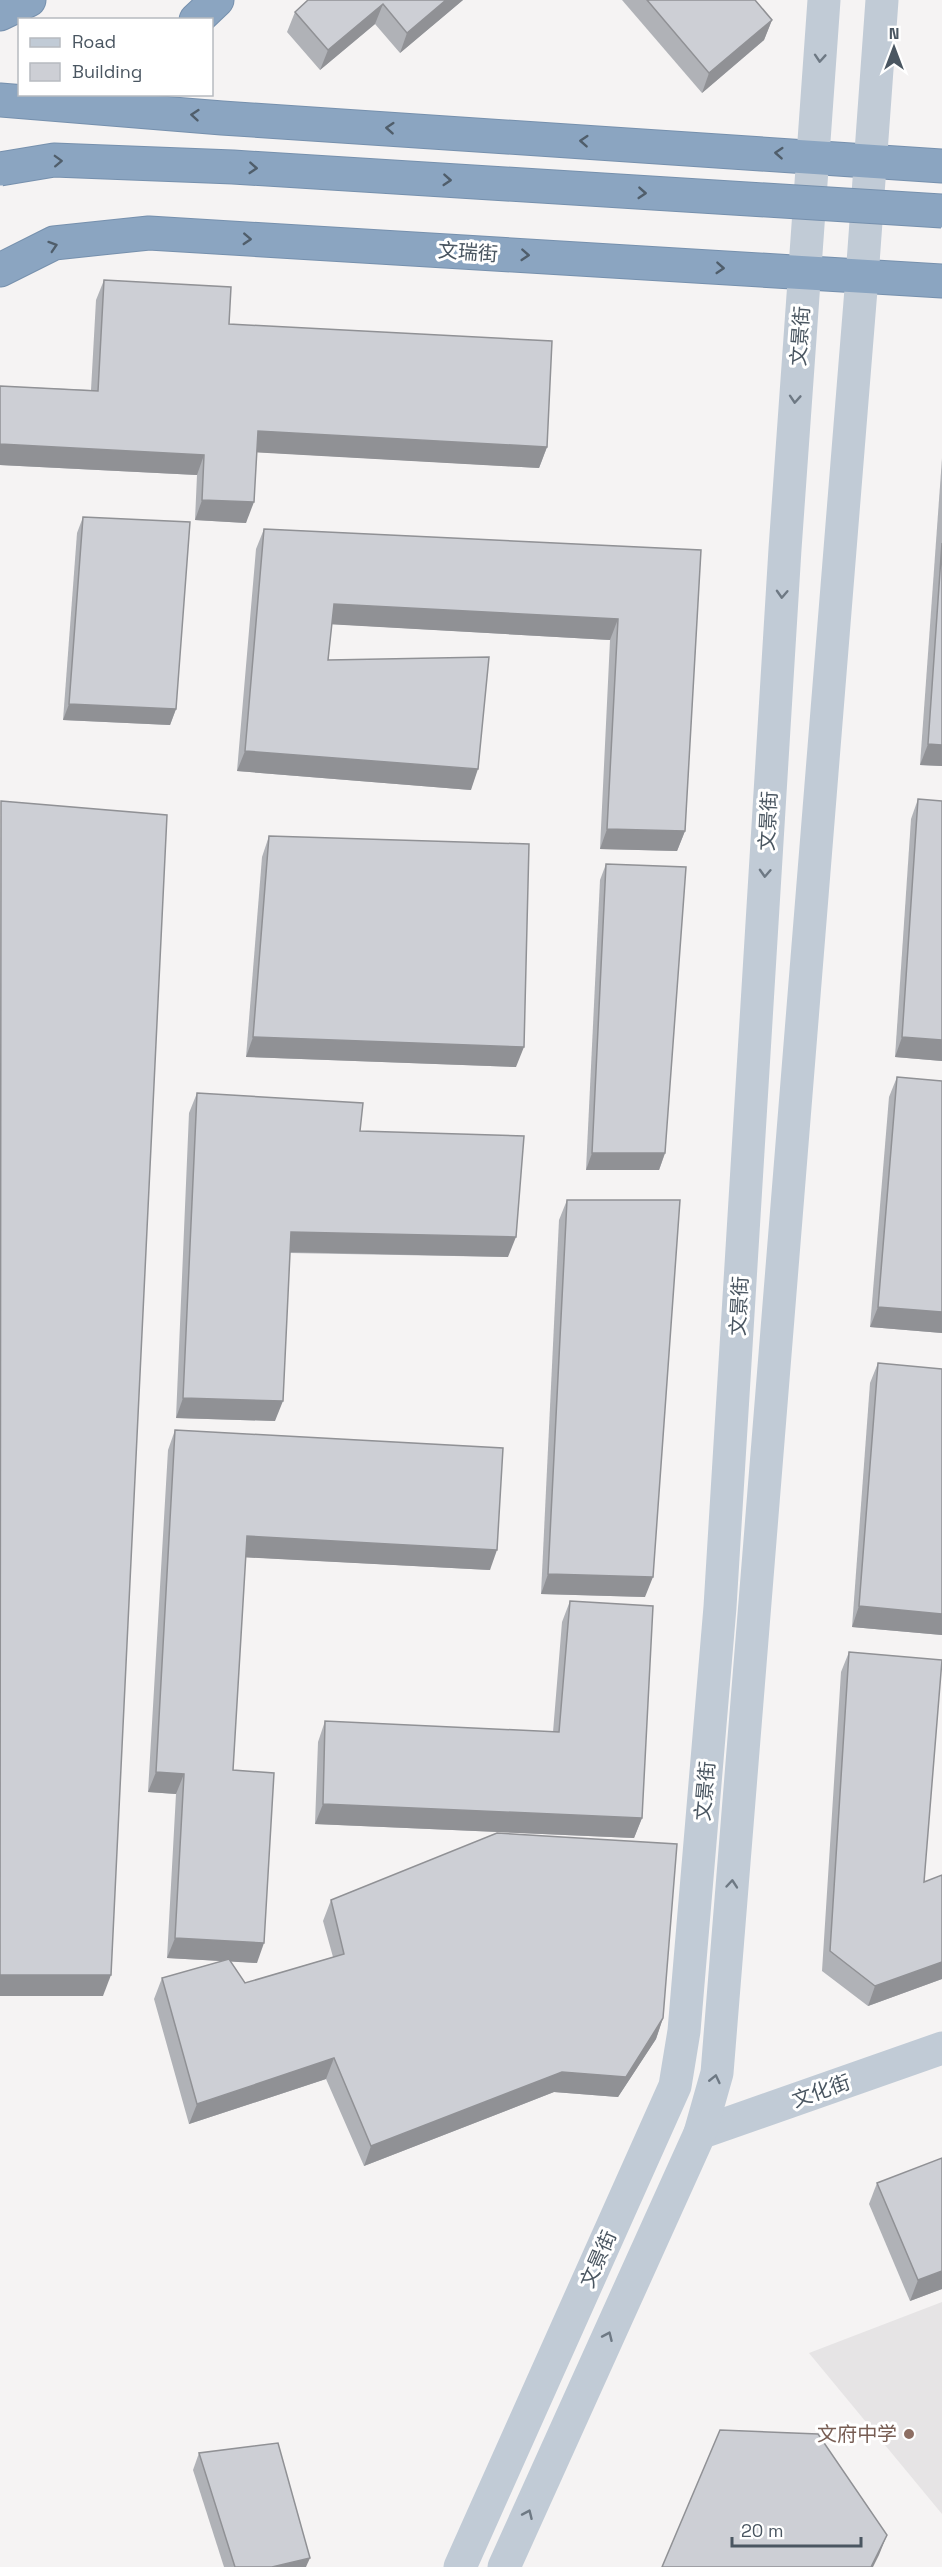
<svg xmlns="http://www.w3.org/2000/svg" width="942" height="2567" font-family="'Space Grotesk','Noto Sans SC',sans-serif">
<style>
.education{fill:#e6e4e5}
.lines{fill:none;stroke-linecap:round;stroke-linejoin:round}
.highway-casing{stroke:#7690ad;stroke-width:35}
.secondary{stroke:#c1cbd6;stroke-width:33}
.highway{stroke:#8ba5c1;stroke-width:33}
.highway-bridge-casing{stroke:#7690ad;stroke-width:35;stroke-linecap:butt}
.highway-bridge{stroke:#8ba5c1;stroke-width:33}
.wall{fill:#b0b2b7}
.shaded-wall{fill:#909195}
.building{fill:#cdcfd5;stroke:#909195;stroke-width:1.5}
.oneway{stroke:#6e7984}
.oneway2{stroke:#505e6b}
.education-dot{fill:#8d6e63;stroke:#fff;stroke-width:2}
.labels{text-anchor:middle;dominant-baseline:central;stroke-width:6;stroke-linejoin:round;paint-order:stroke}
.street-label{font-size:20px;fill:#4a5661;stroke:#fff}
.education-label{font-size:20px;fill:#785e54;stroke:#fff;text-anchor:end}
</style>
<rect width="100%" height="100%" fill="#f5f3f3"/>
<!-- education -->
<polygon class="education" points="942,2302 942,2514 809,2353"/>
<g class="lines">
<!-- highway casing -->
<g class="highway-casing">
<g id="highway">
<polyline points="0,14 29,0"/>
<polyline points="196,20 217,0"/>
<polyline points="0,100 222,118 942,166"/>
<polyline points="0,270 54,243 149,233 942,281"/>
</g>
</g>
<!-- secondary -->
<g class="secondary">
<polyline points="700,2133 942,2048"/>
<polyline points="460,2567 675,2086 684,2031 720,1607 785,549 824,0"/>
<polyline points="504,2567 700,2133 717,2073 862,277 882,0"/>
</g>
<!-- highway -->
<use href="#highway" class="highway"/>
<!-- highway-bridge casing -->
<g class="highway-bridge-casing">
<polyline id="highway-bridge" points="0,169 54,160 233,167 942,211"/>
</g>
<!-- highway-bridge -->
<use href="#highway-bridge" class="highway-bridge"/>
</g>
<!-- wall -->
<g class="wall">
<polygon points="308,0 463,0 400,53 375,24 320,70 287,32 295,12"/>
<polygon points="622,0 755,0 772,20 764,40 702,93"/>
<polygon points="104,280 229,324 547,447 539,468 257,452 246,523 195,520 197,475 0,465 0,386 91,390 96,300"/>
<polygon points="942,458 942,766 920,765"/>
<polygon points="83,517 176,709 170,725 63,720 77,533"/>
<polygon points="264,529 701,550 685,831 677,851 600,849 610,640 332,624 328,660 471,790 237,771 256,549"/>
<polygon points="918,799 942,1061 895,1057 911,819"/>
<polygon points="269,836 516,1067 246,1057 262,857"/>
<polygon points="606,864 665,1153 659,1170 586,1170 600,880"/>
<polygon points="897,1077 942,1081 942,1333 870,1327 889,1097"/>
<polygon points="197,1093 360,1131 508,1257 290,1253 275,1421 176,1418 189,1113"/>
<polygon points="567,1200 645,1597 541,1594 559,1220"/>
<polygon points="878,1363 942,1635 852,1627 870,1383"/>
<polygon points="175,1430 490,1570 245,1557 233,1770 257,1963 230,1961 245,1983 333,1957 323,1921 331,1900 663,2018 656,2039 618,2097 554,2092 364,2166 326,2079 189,2124 154,1999 162,1978 222,1961 167,1958 176,1794 148,1792 168,1450"/>
<polygon points="570,1601 642,1818 634,1838 315,1824 318,1742 325,1721 553,1732 562,1622"/>
<polygon points="849,1652 924,1882 942,1875 942,1979 868,2006 822,1971 841,1672"/>
<polygon points="877,2183 942,2289 910,2301 869,2204"/>
<polygon points="199,2453 306,2567 224,2567 193,2470"/>
</g>
<!-- shaded-wall -->
<g class="shaded-wall">
<polygon points="446,0 463,0 400,53 407,33"/>
<polygon points="383,4 375,24 320,70 328,50"/>
<polygon points="772,20 764,40 702,93 709,73"/>
<polygon points="258,431 547,447 539,468 250,452"/>
<polygon points="0,444 204,455 197,475 0,465"/>
<polygon points="202,500 254,502 246,523 195,520"/>
<polygon points="334,604 618,619 610,640 326,624"/>
<polygon points="69,704 176,709 170,725 63,720"/>
<polygon points="928,744 942,745 942,766 920,765"/>
<polygon points="245,751 478,769 471,790 237,771"/>
<polygon points="607,829 685,831 677,851 600,849"/>
<polygon points="253,1037 524,1047 516,1067 246,1057"/>
<polygon points="902,1037 942,1040 942,1061 895,1057"/>
<polygon points="592,1153 665,1153 659,1170 586,1170"/>
<polygon points="291,1232 516,1237 508,1257 283,1252"/>
<polygon points="878,1307 942,1312 942,1333 870,1327"/>
<polygon points="183,1398 283,1401 275,1421 176,1418"/>
<polygon points="247,1536 497,1550 490,1570 239,1557"/>
<polygon points="548,1574 653,1577 645,1597 541,1594"/>
<polygon points="859,1606 942,1614 942,1635 852,1627"/>
<polygon points="156,1772 184,1774 176,1794 148,1792"/>
<polygon points="323,1804 642,1818 634,1838 315,1824"/>
<polygon points="175,1938 264,1943 257,1963 167,1958"/>
<polygon points="942,1962 942,1979 868,2006 875,1986"/>
<polygon points="0,1975 111,1975 103,1996 0,1996"/>
<polygon points="663,2018 656,2039 618,2097 554,2092 364,2166 371,2146"/>
<polygon points="334,2058 326,2079 189,2124 197,2104"/>
<polygon points="942,2271 942,2289 910,2301 918,2280"/>
<polygon points="887,2535 879,2555 873,2567 871,2567"/>
<polygon points="310,2558 306,2567 272,2567"/>
</g>
<!-- building -->
<g class="building">
<polygon points="308,0 446,0 407,33 383,4 328,50 295,12"/>
<polygon points="647,0 755,0 772,20 709,73"/>
<polygon points="104,280 231,287 229,324 552,341 547,447 258,431 254,502 202,500 204,455 0,444 0,386 98,391"/>
<polygon points="83,517 190,522 176,709 69,704"/>
<polygon points="264,529 701,550 685,831 607,829 618,619 334,604 328,660 489,657 478,769 245,751"/>
<polygon points="942,543 942,745 928,744"/>
<polygon points="918,799 942,801 942,1040 902,1037"/>
<polygon points="1,801 167,815 111,1975 0,1975"/>
<polygon points="269,836 529,844 524,1047 253,1037"/>
<polygon points="606,864 686,867 665,1153 592,1153"/>
<polygon points="897,1077 942,1081 942,1312 878,1307"/>
<polygon points="197,1093 363,1103 360,1131 524,1136 516,1237 291,1232 283,1401 183,1398"/>
<polygon points="567,1200 680,1200 653,1577 548,1574"/>
<polygon points="878,1363 942,1369 942,1614 859,1606"/>
<polygon points="175,1430 503,1448 497,1550 247,1536 233,1770 274,1773 264,1943 175,1938 184,1774 156,1772"/>
<polygon points="570,1601 653,1606 642,1818 323,1804 325,1721 559,1732"/>
<polygon points="849,1652 942,1660 924,1882 942,1875 942,1962 875,1986 830,1951"/>
<polygon points="497,1833 677,1844 663,2018 626,2077 562,2072 371,2146 334,2058 197,2104 162,1978 229,1959 245,1983 344,1954 331,1900"/>
<polygon points="942,2158 942,2271 918,2280 877,2183"/>
<polygon points="720,2430 818,2434 887,2535 871,2567 662,2567"/>
<polygon points="278,2443 310,2558 272,2567 235,2567 199,2453"/>
</g>
<!-- one-way arrows -->
<defs><path id="oneway-chevron" d="M-2-3.5L2.5 0L-2 3.5" fill="none" stroke-width="1.6" stroke-linecap="round" stroke-linejoin="round" transform="scale(1.5)"/></defs>
<g class="oneway">
<use href="#oneway-chevron" transform="translate(820 58) rotate(94)"/>
<use href="#oneway-chevron" transform="translate(795 399) rotate(94)"/>
<use href="#oneway-chevron" transform="translate(782 594) rotate(93)"/>
<use href="#oneway-chevron" transform="translate(765 873) rotate(93)"/>
<use href="#oneway-chevron" transform="translate(732 1884) rotate(-85)"/>
<use href="#oneway-chevron" transform="translate(715 2079) rotate(-77)"/>
<use href="#oneway-chevron" transform="translate(608 2336) rotate(-66)"/>
<use href="#oneway-chevron" transform="translate(528 2514) rotate(-66)"/>
</g>
<g class="oneway2">
<use href="#oneway-chevron" transform="translate(195 115) rotate(-175)"/>
<use href="#oneway-chevron" transform="translate(390 128) rotate(-176)"/>
<use href="#oneway-chevron" transform="translate(584 141) rotate(-176)"/>
<use href="#oneway-chevron" transform="translate(779 153) rotate(-176)"/>
<use href="#oneway-chevron" transform="translate(58 161) rotate(-2)"/>
<use href="#oneway-chevron" transform="translate(253 168) rotate(4)"/>
<use href="#oneway-chevron" transform="translate(447 180) rotate(4)"/>
<use href="#oneway-chevron" transform="translate(642 193) rotate(4)"/>
<use href="#oneway-chevron" transform="translate(247 239) rotate(3)"/>
<use href="#oneway-chevron" transform="translate(53 246) rotate(-18)"/>
<use href="#oneway-chevron" transform="translate(525 255) rotate(4)"/>
<use href="#oneway-chevron" transform="translate(720 268) rotate(4)"/>
</g>
<!-- markers -->
<circle class="education-dot" cx="909" cy="2434" r="6"/>
<g class="labels">
<!-- street labels -->
<g class="street-label">
<text transform="translate(468 252) rotate(4)">文瑞街</text>
<text transform="translate(800 336) rotate(-86)">文景街</text>
<text transform="translate(768 821) rotate(-87)">文景街</text>
<text transform="translate(739 1306) rotate(-87)">文景街</text>
<text transform="translate(705 1791) rotate(-85)">文景街</text>
<text transform="translate(821 2091) rotate(-19)">文化街</text>
<text transform="translate(598 2259) rotate(-66)">文景街</text>
</g>
<!-- education labels -->
<g class="education-label">
<text x="897" y="2434">文府中学</text>
</g>
</g>
<!-- legend -->
<rect x="18" y="18" width="195" height="78" fill="#ffffff" stroke="#b7bbc0" stroke-width="1.5"/>
<rect x="30" y="38" width="30" height="9" fill="#c1cbd6" stroke="#b7bbc0" stroke-width="1.5"/>
<text x="72" y="48" font-size="18" fill="#4a5661">Road</text>
<rect x="30" y="63" width="30" height="18" fill="#cdcfd5" stroke="#b7bbc0" stroke-width="1.5"/>
<text x="72" y="78" font-size="18" fill="#4a5661">Building</text>
<!-- north arrow -->
<g transform="translate(894 48)" stroke="#ffffff" stroke-width="4.5" paint-order="stroke">
<path d="M0-4.5L10 22L0 15L-10 22Z" fill="#4a5661"/>
<text y="-9" font-size="16" font-weight="bold" text-anchor="middle" fill="#4a5661">N</text>
</g>
<!-- scale -->
<path d="M732 2537v9h129v-9" fill="none" stroke="#4a5661" stroke-width="3"/>
<text x="741" y="2537" font-size="18" fill="#4a5661" stroke="#ffffff" stroke-width="4.5" paint-order="stroke">20 m</text>
</svg>
